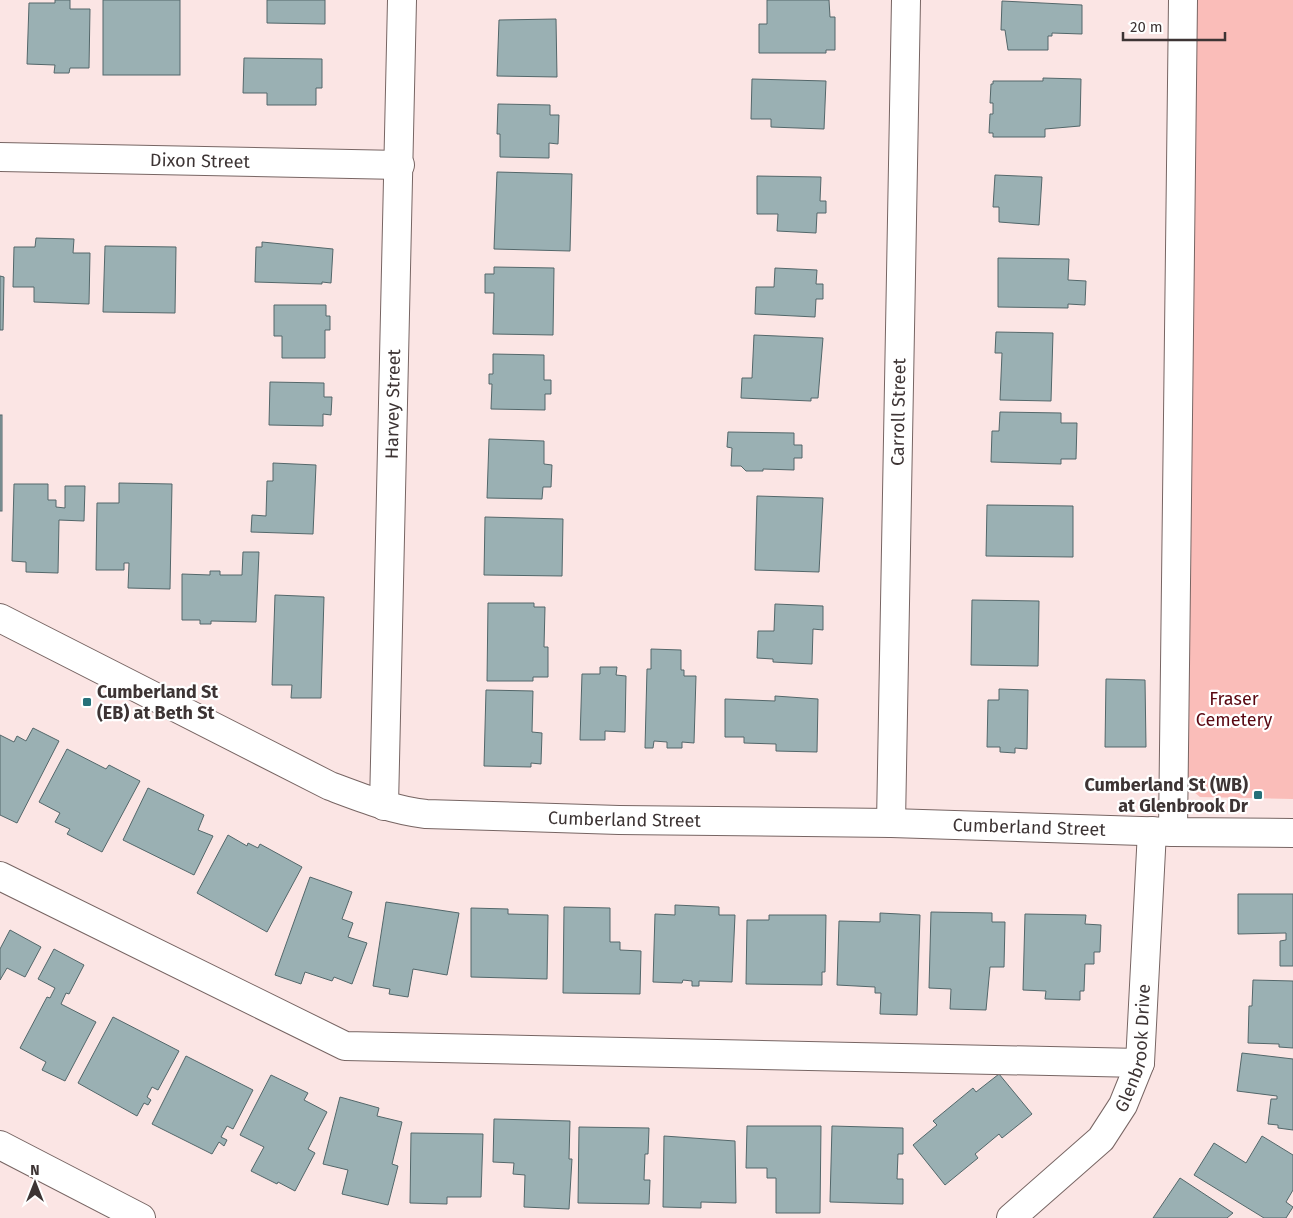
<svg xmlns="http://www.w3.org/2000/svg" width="1293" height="1218" font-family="'Fira Sans',sans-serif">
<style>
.green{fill:#fabdb9}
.building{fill:#9ab0b3;stroke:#53676a}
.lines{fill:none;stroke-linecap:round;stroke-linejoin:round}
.minor-casing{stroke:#776563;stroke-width:30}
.minor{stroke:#fff;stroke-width:28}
.poi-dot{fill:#267079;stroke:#fff;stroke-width:2}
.labels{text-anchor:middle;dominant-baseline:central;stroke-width:4.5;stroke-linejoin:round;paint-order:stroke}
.street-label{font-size:18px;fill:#3d3434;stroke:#fff}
.poi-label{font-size:18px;font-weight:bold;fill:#3d3434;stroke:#fff;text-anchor:start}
.park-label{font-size:18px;fill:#590711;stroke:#fff}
</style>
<rect width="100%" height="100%" fill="#fbe5e4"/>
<!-- green -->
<polygon class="green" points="1183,0 1293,0 1293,799 1200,797 1193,791 1190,785 1174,785"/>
<!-- building -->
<g class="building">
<polygon points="55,0 70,0 70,9 90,9 89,68 70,68 69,73 54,73 55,65 27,64 29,3 55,3"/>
<rect x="103" y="0" width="77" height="75"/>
<polygon points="267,0 325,0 325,24 267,23"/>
<polygon points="767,0 829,0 830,17 835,17 835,50 826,50 826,53 759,53 759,24 767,24"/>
<polygon points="1002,1 1082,5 1082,34 1052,33 1052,36 1048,36 1048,50 1008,50 1005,30 1001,30"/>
<polygon points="556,19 557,77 497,76 499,20"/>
<polygon points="244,58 322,59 322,88 316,88 316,105 267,105 267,93 243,93"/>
<polygon points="1043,78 1081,79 1080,126 1045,129 1045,137 993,137 993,133 989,133 990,114 993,114 993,103 990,103 991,84 993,84 993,81 1043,81"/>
<polygon points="752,79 826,81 824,129 771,127 771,119 751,119"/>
<polygon points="498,104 550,105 550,115 559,115 558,144 549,143 549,158 500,157 500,134 497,134"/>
<polygon points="497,172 572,174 570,251 494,249"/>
<polygon points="995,175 1042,177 1039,225 999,222 999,207 993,207"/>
<polygon points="757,176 821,177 820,201 826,201 826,213 817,213 816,233 777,231 778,214 757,214"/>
<polygon points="36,238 74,239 73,253 90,253 89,304 34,302 34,287 13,287 14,247 35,247"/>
<polygon points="262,242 333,249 331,283 322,282 322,284 255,282 256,247 262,247"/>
<polygon points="105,246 176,247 175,313 103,312"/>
<polygon points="998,258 1069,259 1068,280 1086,281 1085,305 1068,304 1068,308 998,307"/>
<polygon points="494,267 554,268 553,335 493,334 494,293 485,293 485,274 494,274"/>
<polygon points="775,268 817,270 816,284 823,284 823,299 816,299 815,317 755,314 756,287 774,287"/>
<polygon points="0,276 4,277 3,330 0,330"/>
<polygon points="274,305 326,305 326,316 330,316 330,330 325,330 325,358 282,358 282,336 274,336"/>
<polygon points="996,332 1053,333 1051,401 1000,400 1002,353 995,353"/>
<polygon points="754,335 823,338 818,398 811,398 811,401 741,398 742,378 752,378"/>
<polygon points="493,354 544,355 544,380 551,380 551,394 545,394 545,410 491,409 492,384 489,384 489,374 493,374"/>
<polygon points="270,382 324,383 324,397 332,397 331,415 323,414 323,426 269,425"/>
<polygon points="1000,412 1061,413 1061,423 1077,423 1076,459 1061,459 1061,464 991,462 992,431 999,431"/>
<rect x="0" y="415" width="2" height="96"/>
<polygon points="728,432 794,433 794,445 802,445 802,458 794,458 794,470 763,469 763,471 746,471 741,466 731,466 732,448 727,447"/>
<polygon points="489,439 544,441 544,464 552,465 551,487 543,487 542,499 487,498"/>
<polygon points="273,463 316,465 313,534 251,532 252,515 266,516 267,481 273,481"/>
<polygon points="119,483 172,484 170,589 128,588 129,563 124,563 124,570 96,570 97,503 119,503"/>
<polygon points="14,484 48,484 48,500 56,500 56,507 65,508 65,486 85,486 84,521 59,520 58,573 26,572 26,562 12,561"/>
<polygon points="757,496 823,498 819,572 755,570"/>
<polygon points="987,505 1073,506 1073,557 986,556"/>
<polygon points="485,517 563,519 562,576 484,575"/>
<polygon points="243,552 259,552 256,622 211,621 211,624 200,624 200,620 182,620 182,574 210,575 210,571 220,571 220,575 242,575"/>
<polygon points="275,595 324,597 321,698 291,698 292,685 272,685"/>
<polygon points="972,600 1039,601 1038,666 971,665"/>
<polygon points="488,603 534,603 534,607 545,607 544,647 548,647 548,677 533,677 533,681 487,681"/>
<polygon points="775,604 823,606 823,630 813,629 812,664 773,662 773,659 757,658 758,631 774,631"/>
<polygon points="651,649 681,650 681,670 684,670 684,676 696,676 694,743 682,742 682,748 667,748 667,742 654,741 653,748 645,748 647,669 651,669"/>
<polygon points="600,667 617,667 616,675 626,676 625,732 605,731 605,740 580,740 582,674 600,674"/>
<polygon points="1106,679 1145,680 1146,747 1105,747"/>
<polygon points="999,689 1028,690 1027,749 1015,748 1015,753 1000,752 1000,747 987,747 988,700 999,700"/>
<polygon points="486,690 533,691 532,732 542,733 541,764 531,763 531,767 484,766"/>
<polygon points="775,696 818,699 817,752 776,751 776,744 744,743 744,737 725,737 725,699 775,701"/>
<polygon points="33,728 59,741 17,823 0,815 0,735 14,742 17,736 26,741"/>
<polygon points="67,749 106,769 109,765 140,781 102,852 67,834 70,829 55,822 60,813 39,802"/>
<polygon points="148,788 204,815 198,830 213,836 194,875 123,840"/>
<polygon points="228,835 247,846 248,843 258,848 260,844 302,867 267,932 197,893"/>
<polygon points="310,877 352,892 342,919 353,923 348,937 367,943 352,984 334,977 332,981 305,972 301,984 275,975"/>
<polygon points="1238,894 1293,894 1293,966 1280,966 1280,941 1286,940 1286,933 1238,934"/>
<polygon points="386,902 459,913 447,975 413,969 408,997 389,994 390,989 373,986"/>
<polygon points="675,905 719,907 719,915 735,915 732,982 699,981 699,986 692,986 692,981 683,980 682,983 653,982 655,914 675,915"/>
<polygon points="564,907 610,908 610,942 620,942 620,950 641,951 640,994 563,993"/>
<polygon points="471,908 508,909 508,914 548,915 547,979 471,977"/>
<polygon points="931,912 992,913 992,922 1005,922 1004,967 990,967 986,1010 950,1009 951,989 929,988"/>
<polygon points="880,913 920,915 917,1015 880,1014 881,993 875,993 875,987 837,985 839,921 880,922"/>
<polygon points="1025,914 1086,915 1085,924 1101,925 1100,952 1094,952 1094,964 1085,964 1084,991 1080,991 1080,1000 1045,999 1046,991 1023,990"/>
<polygon points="769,915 826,915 825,972 822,972 822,985 746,984 747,920 769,920"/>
<polygon points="10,930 41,947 25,977 7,968 0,980 0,949"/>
<polygon points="54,949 84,965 69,994 66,993 61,1004 96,1022 65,1081 42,1070 46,1062 20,1048 47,997 50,998 55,988 38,979"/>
<polygon points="1253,980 1293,981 1293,1048 1279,1047 1279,1044 1248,1043 1249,1006 1252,1006"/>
<polygon points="113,1017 179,1051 158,1090 152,1087 147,1097 151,1100 148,1105 144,1103 137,1116 78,1083"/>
<polygon points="1242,1053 1293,1059 1293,1130 1278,1128 1278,1125 1268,1124 1271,1099 1277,1099 1277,1096 1237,1091"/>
<polygon points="186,1056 253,1090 233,1129 227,1126 221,1137 227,1140 224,1146 219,1142 212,1154 152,1124"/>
<polygon points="999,1074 1032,1114 1002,1138 999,1134 975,1154 978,1158 945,1185 913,1145 937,1125 933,1121 973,1088 976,1092"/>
<polygon points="271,1075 308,1093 304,1100 327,1112 308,1149 315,1153 295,1191 278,1182 277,1184 251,1171 264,1147 240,1135"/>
<polygon points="340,1097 379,1108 377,1116 402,1122 392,1164 398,1166 388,1205 342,1194 348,1170 323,1164"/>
<polygon points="494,1119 570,1121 569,1159 572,1159 569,1209 524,1207 525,1175 513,1174 514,1163 493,1162"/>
<polygon points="747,1126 821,1126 820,1213 776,1213 776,1178 767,1178 767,1168 746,1168"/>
<polygon points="832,1126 903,1128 903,1154 898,1154 897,1179 903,1179 903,1204 830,1202"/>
<polygon points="579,1127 649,1128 648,1154 645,1154 644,1180 650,1180 649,1204 578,1203"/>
<polygon points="411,1133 483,1134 481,1197 447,1197 447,1204 410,1203"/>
<polygon points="664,1136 735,1141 736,1203 701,1202 701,1208 663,1207"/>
<polygon points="1262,1136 1293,1155 1293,1190 1286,1202 1293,1207 1286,1218 1264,1218 1194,1175 1214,1143 1246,1163"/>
<polygon points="1180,1178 1233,1213 1227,1218 1153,1218"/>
</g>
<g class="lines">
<!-- minor casing -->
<g class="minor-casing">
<g id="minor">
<path id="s1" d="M0 157 400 165"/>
<path id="s2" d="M0 618 330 786C362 798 392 810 426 814L619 820 891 823 1173 832 1293 833"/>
<path id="s3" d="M384 806 402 0"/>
<path id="s4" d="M891 823 906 0"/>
<polyline points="1173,832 1183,0"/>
<polyline points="0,876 345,1046 1140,1063"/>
<polyline points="0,1145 141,1218"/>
<path id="s5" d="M1011 1218 1101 1139 1123 1105 1140 1063 1152 831"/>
</g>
</g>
<!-- minor -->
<use href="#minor" class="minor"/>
</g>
<!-- markers -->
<g class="poi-dot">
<rect x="82" y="697" width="10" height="10" rx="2.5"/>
<rect x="1253" y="790" width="10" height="10" rx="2.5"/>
</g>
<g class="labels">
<!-- street labels -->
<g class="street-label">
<text stroke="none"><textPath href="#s1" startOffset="200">Dixon Street</textPath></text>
<text stroke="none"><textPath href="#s3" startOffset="402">Harvey Street</textPath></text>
<text stroke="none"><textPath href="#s4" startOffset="411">Carroll Street</textPath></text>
<text stroke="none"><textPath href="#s2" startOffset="669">Cumberland Street</textPath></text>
<text stroke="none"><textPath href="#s2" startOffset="1074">Cumberland Street</textPath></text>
<text stroke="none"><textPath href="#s5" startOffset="219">Glenbrook Drive</textPath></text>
</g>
<!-- poi labels -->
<g class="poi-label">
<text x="97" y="692">Cumberland St<tspan x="97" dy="21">(EB) at Beth St</tspan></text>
<text x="1248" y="785" text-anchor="end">Cumberland St (WB)<tspan x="1248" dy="21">at Glenbrook Dr</tspan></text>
</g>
<!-- park labels -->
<g class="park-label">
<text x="1234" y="699">Fraser<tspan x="1234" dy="21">Cemetery</tspan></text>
</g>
</g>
<!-- north arrow -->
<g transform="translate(35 1183)" stroke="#ffffff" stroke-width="4" paint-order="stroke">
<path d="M0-4L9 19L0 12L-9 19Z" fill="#3d3434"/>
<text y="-8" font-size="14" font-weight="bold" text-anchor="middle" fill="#3d3434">N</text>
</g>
<!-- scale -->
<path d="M1123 32v8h102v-8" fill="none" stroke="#3d3434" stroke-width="2.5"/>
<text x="1130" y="32" font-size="15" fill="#3d3434" stroke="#ffffff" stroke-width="4" paint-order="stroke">20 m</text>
</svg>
